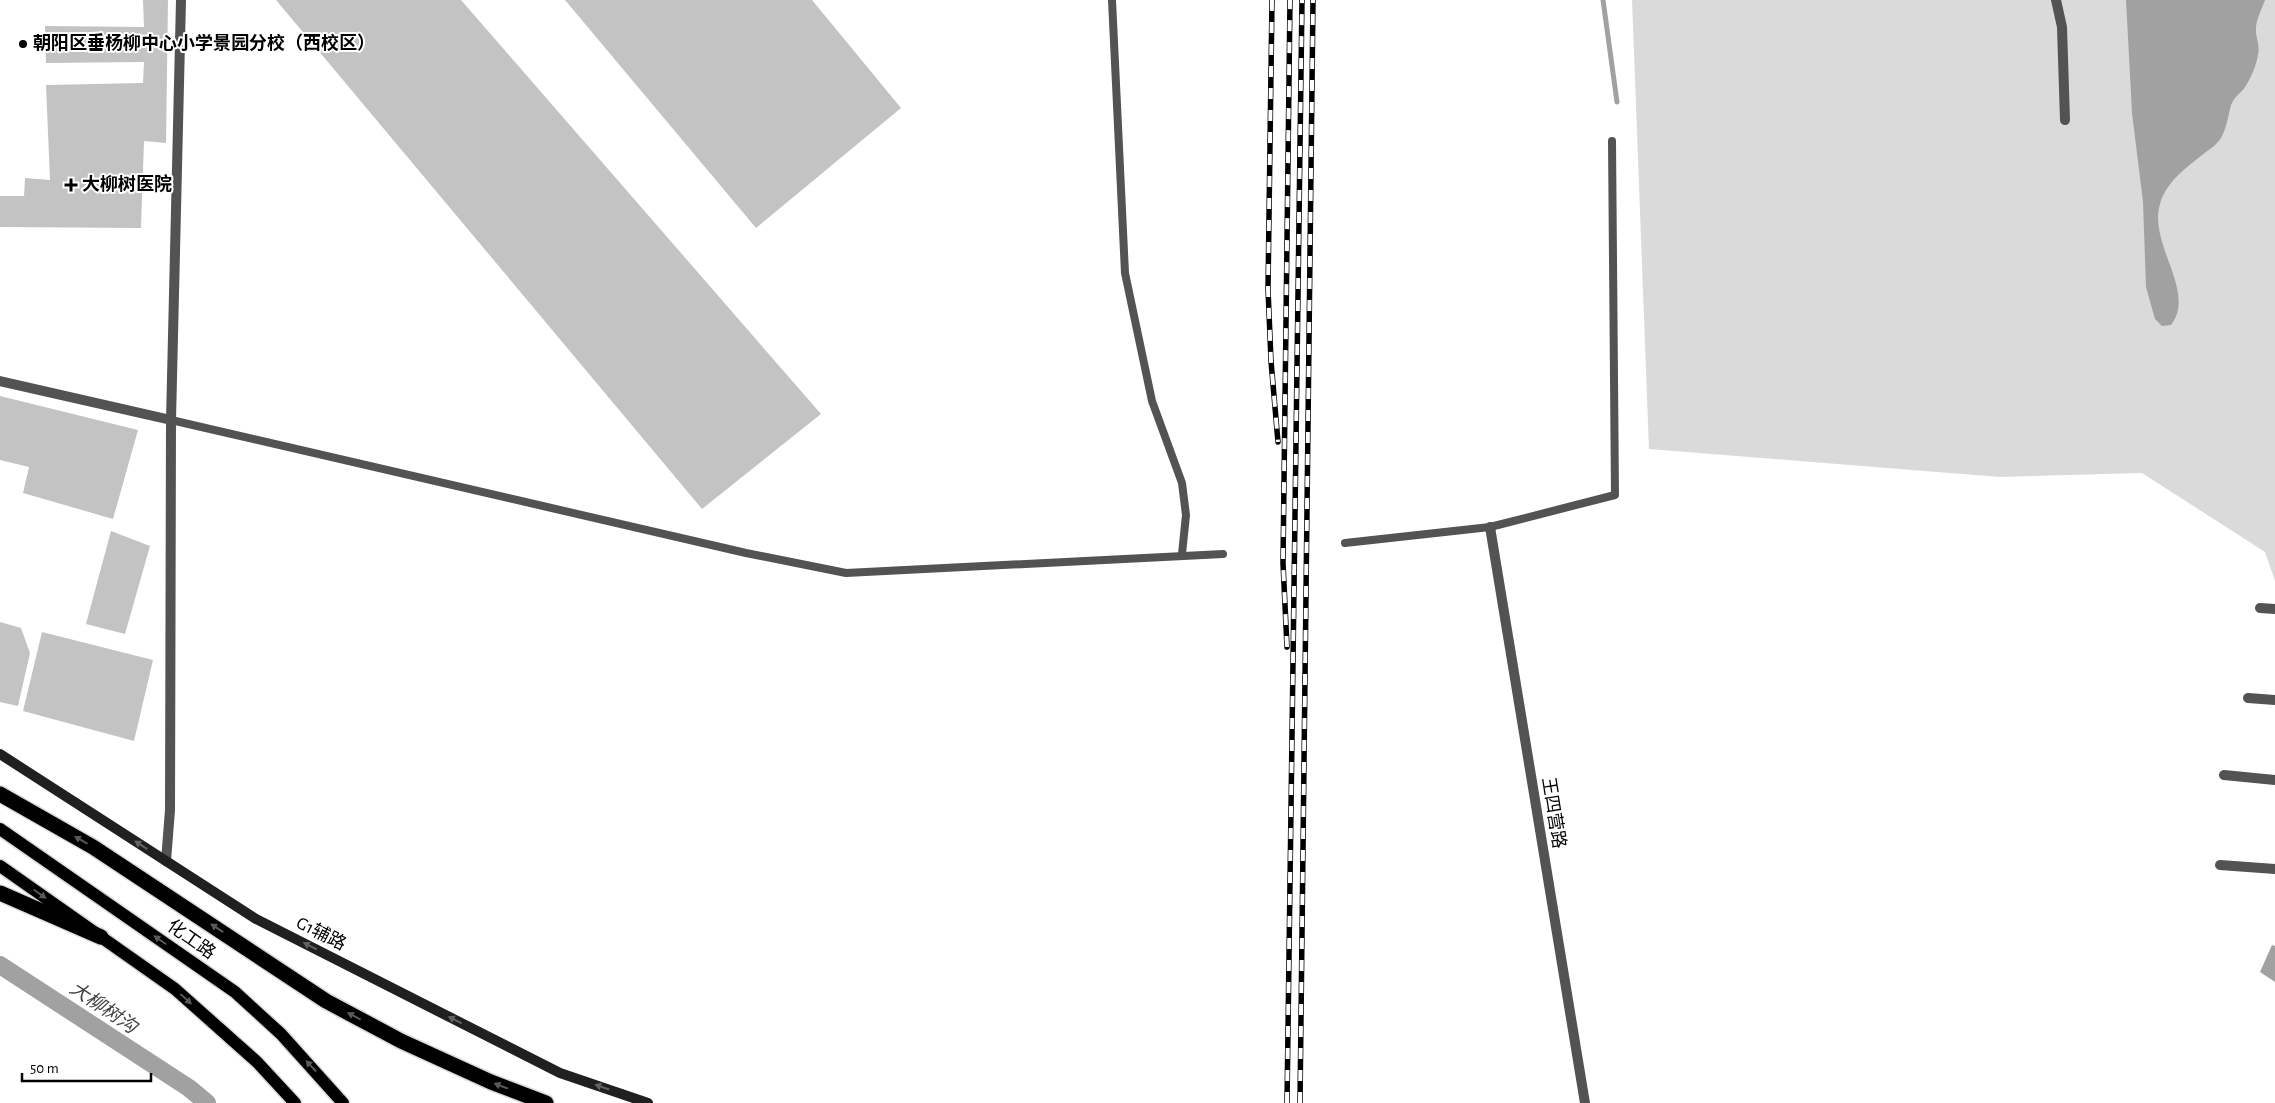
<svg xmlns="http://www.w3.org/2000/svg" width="2275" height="1103" font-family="'Alegreya Sans','Noto Sans SC',sans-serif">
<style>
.green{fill:#dadada}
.water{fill:#a1a1a1}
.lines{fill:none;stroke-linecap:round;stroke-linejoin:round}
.stream{stroke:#a1a1a1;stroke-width:5}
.canal{stroke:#a1a1a1;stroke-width:18}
.building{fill:#c3c3c3}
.primary-casing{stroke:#dbdbdb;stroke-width:15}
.motorway-casing{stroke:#dbdbdb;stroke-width:18}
.service{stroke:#535353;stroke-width:8}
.minor{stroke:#535353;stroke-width:10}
.secondary{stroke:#202020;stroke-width:10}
.primary{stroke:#000;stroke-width:12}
.motorway{stroke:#000;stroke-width:15}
.rail-casing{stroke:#000;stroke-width:5.5}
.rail{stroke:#fff;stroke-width:4;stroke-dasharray:11;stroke-linecap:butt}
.oneway{fill:#595959}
.oneway2{fill:#636363}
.poi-dot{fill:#000;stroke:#fff;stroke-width:2}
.labels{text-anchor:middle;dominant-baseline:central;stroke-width:4;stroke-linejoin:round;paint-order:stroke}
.poi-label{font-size:18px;font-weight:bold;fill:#000;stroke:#fff;text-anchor:start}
.street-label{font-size:18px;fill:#000;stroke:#fff}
.water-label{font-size:19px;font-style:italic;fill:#424242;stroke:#fff}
</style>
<rect width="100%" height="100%" fill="#fff"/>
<!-- green -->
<polygon class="green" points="1632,0 2275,0 2275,581 2265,552 2142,473 2000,477 1649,449"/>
<!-- water -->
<g class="water">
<path d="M2126 0H2265C2261 11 2255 21 2256 33 2257 41 2260 47 2258 55 2256 66 2251 78 2245 87 2241 93 2234 97 2231 105 2228 116 2227 127 2221 138 2216 146 2208 150 2201 156 2185 168 2165 184 2160 204 2148 244 2197 292 2171 325L2162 326 2155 319 2146 287 2143 202 2132 113Z"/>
<polygon points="2272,945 2275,946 2275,982 2260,972"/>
</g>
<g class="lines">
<!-- stream -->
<polyline class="stream" points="1603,0 1617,102"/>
<!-- canal -->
<polyline class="canal" points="0,965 189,1088 207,1103"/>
</g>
<!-- building -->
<g class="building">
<polygon points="143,0 168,0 166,143 144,141 141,228 0,227 0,196 24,196 25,178 50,180 46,85 143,83 144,62 46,63 45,26 144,27"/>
<polygon points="276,0 461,0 821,414 702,509"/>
<polygon points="565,0 812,0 901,108 756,228"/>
<polygon points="0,396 138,430 113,519 23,493 29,467 0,460"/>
<polygon points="111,531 150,546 125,634 86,624"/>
<polygon points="0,622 21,628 30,653 18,706 0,702"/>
<polygon points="42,632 153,660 134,741 23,711"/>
</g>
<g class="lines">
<!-- primary casing -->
<g class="primary-casing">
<g id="primary">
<polyline points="0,829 235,992 281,1034 343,1103"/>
<polyline points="0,866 175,989 257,1062 295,1103"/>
</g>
</g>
<!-- motorway casing -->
<g class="motorway-casing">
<g id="motorway">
<polyline points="0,794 93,847 326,1001 401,1041 491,1082 546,1103"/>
<polyline points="0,893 101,937"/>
</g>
</g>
<!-- service -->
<g class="service">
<polyline points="1112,0 1125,273 1152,401 1182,483 1186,515 1182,554"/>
<polyline points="171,420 746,553 846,573 1223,554"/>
<polyline points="1345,543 1490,527 1615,495 1612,141"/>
</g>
<!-- minor -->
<g class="minor">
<polyline points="2056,0 2062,27 2065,120"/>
<polyline points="0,381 171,420"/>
<polyline points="1490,527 1585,1103"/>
<polyline points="2260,608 2275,609"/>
<polyline points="2248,698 2275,700"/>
<polyline points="2224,775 2275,780"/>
<polyline points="166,861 170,810 171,420 181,0"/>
<polyline points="2220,865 2275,869"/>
</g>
<!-- secondary -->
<polyline class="secondary" points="0,754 256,919 560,1073 648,1103"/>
<!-- primary -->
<use href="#primary" class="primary"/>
<!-- motorway -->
<use href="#motorway" class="motorway"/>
<!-- rail casing -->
<g class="rail-casing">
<g id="rail">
<polyline points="1272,0 1268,289 1271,361 1278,442"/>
<polyline points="1287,647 1283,563 1290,0"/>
<polyline points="1287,1103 1302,0"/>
<polyline points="1300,1103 1313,0"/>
</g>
</g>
<!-- rail -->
<use href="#rail" class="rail"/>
</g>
<!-- one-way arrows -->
<defs><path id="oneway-solid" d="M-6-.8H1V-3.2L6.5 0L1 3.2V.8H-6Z" transform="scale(1.25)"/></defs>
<g class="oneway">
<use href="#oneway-solid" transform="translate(81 840) rotate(-150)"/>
<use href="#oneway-solid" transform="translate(40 894) rotate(35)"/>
<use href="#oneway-solid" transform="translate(217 928) rotate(-147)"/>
<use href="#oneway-solid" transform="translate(160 940) rotate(-145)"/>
<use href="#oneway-solid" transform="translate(186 999) rotate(42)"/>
<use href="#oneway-solid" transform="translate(354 1016) rotate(-152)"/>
<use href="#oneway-solid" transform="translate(311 1066) rotate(-133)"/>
<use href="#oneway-solid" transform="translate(501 1086) rotate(-159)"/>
</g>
<g class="oneway2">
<use href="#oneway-solid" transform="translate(141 845) rotate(-147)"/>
<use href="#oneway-solid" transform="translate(310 946) rotate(-153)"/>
<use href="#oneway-solid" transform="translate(455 1020) rotate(-153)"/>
<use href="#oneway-solid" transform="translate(602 1087) rotate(-161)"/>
</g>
<!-- markers -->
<g class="poi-dot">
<circle cx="23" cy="44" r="5"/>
<path d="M68.5 177.5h5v5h5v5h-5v5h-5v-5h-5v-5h5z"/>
</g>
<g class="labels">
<!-- poi labels -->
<g class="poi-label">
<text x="33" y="44">朝阳区垂杨柳中心小学景园分校（西校区）</text>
<text x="82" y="185">大柳树医院</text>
</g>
<!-- street labels -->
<g class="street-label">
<text transform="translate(1553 813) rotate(81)">王四营路</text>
<text transform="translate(321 934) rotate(27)">G1辅路</text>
<text transform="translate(191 940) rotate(35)">化工路</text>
</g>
<!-- water labels -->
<g class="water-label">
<text transform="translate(103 1008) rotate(34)">大柳树沟</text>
</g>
</g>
<!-- scale -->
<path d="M22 1073v8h129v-8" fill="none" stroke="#000000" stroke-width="2.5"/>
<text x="30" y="1073" font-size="15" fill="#000000" stroke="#ffffff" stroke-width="4" paint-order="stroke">50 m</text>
</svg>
